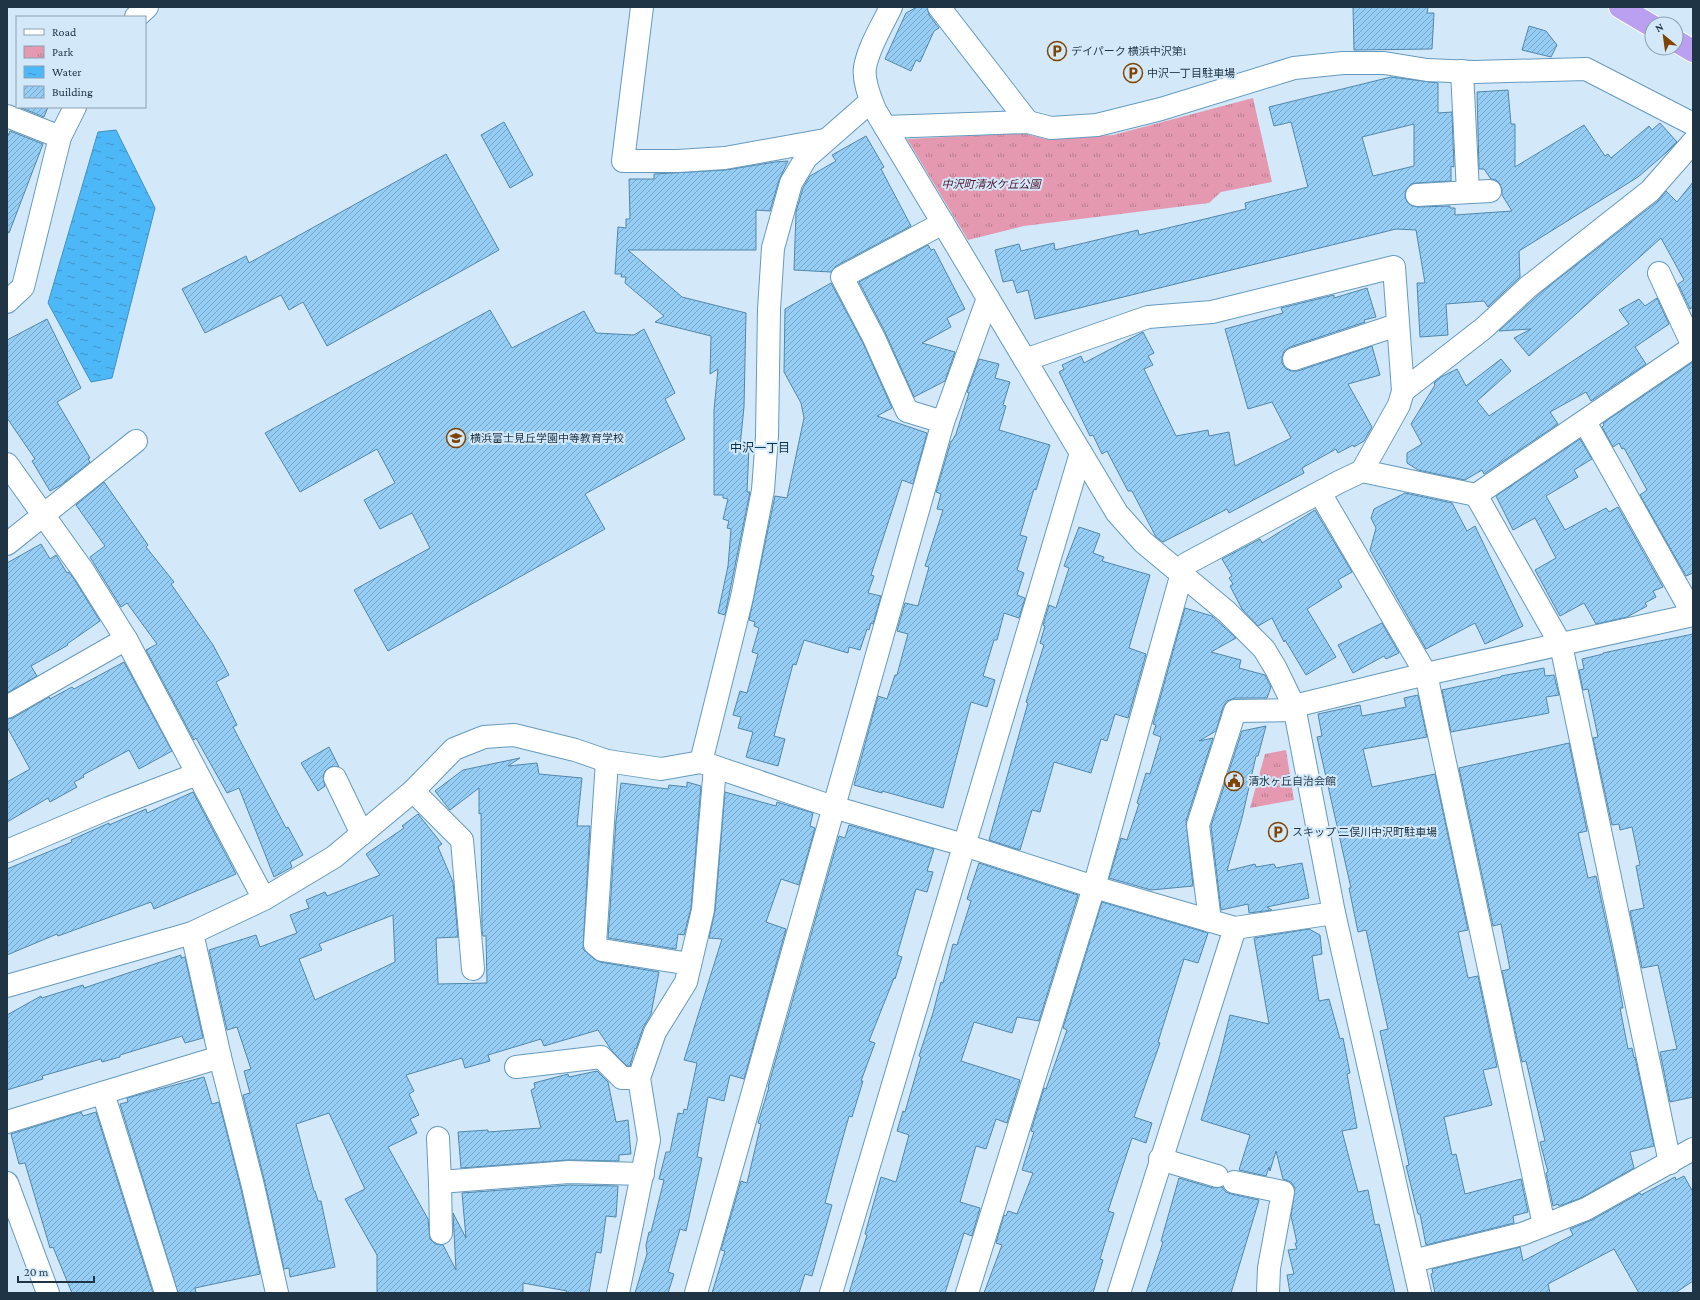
<svg xmlns="http://www.w3.org/2000/svg" width="1700" height="1300" font-family="'Crimson Pro','Noto Sans JP',serif">
<style>
.park{fill:url(#park-tufts)}
.water{fill:url(#water-ripples);stroke:#3f91c2}
.building{fill:url(#building-hatch);stroke:#5187ab;fill-rule:evenodd}
.lines{fill:none;stroke-linecap:round;stroke-linejoin:round}
.minor-casing{stroke:#649abf;stroke-width:24}
.highway-casing{stroke:#fff;stroke-width:24}
.minor{stroke:#fff;stroke-width:22}
.highway{stroke:#bba0f1;stroke-width:22}
.labels{text-anchor:middle;dominant-baseline:central;stroke-width:4;stroke-linejoin:round;paint-order:stroke}
.poi-label{font-size:11px;fill:#1f3545;stroke:#d3e9f9;text-anchor:start}
.park-label{font-size:11px;font-style:italic;fill:#52112d;stroke:#d3e9f9}
.neighbourhood-label{font-size:12px;fill:#033048;stroke:#d3e9f9}
</style>
<defs>
<pattern id="park-tufts" width="24" height="20" patternUnits="userSpaceOnUse"><rect width="24" height="20" fill="#e499b1"/><path d="M3 7l-1-3M5 7V3M7 7l1-3M15 17l-1-3M17 17v-4M19 17l1-3" fill="none" stroke="#b87e92"/></pattern>
<pattern id="water-ripples" width="26" height="14" patternUnits="userSpaceOnUse"><rect width="26" height="14" fill="#4db8f8"/><path d="M2 4q2-2 4 0t4 0M15 11q2-2 4 0t4 0" fill="none" stroke="#3f96cb"/></pattern>
<pattern id="building-hatch" width="6" height="6" patternUnits="userSpaceOnUse"><rect width="6" height="6" fill="#95cdf4"/><path d="M-1 1l2-2M0 6l6-6M5 7l2-2" fill="none" stroke="#79a7c7"/></pattern>
</defs>
<rect width="100%" height="100%" fill="#d3e9f9"/>
<!-- park -->
<g class="park">
<polygon points="1253,98 1272,182 1221,192 1209,203 1024,226 968,240 907,139 1023,133 1046,139 1113,135"/>
<polygon points="1286,750 1294,800 1250,808 1265,754"/>
</g>
<!-- water -->
<polygon class="water" points="116,130 155,208 112,378 91,382 48,303 98,132"/>
<!-- building -->
<g class="building">
<polygon points="917,7 927,7 929,15 939,28 934,31 920,62 916,60 911,71 885,59 906,13"/>
<polygon points="1353,7 1428,7 1427,13 1434,13 1432,49 1354,50"/>
<polygon points="1529,26 1546,31 1557,45 1551,57 1522,50"/>
<path d="M1391 77 1438 83V113L1452 112 1454 167 1451 166V181L1416 183 1411 184 1406 190 1405 196 1407 202 1412 206 1418 207 1450 206V208H1455V215L1512 211 1502 195V190L1500 184 1496 180 1491 179 1484 169H1479L1477 92 1508 90 1511 124H1515V167L1584 125 1605 156 1608 154 1611 158 1649 126 1652 130 1660 123 1677 142 1667 152 1638 177 1519 251 1520 277 1488 307 1484 301 1446 304 1448 335 1420 337 1417 283H1425L1416 230 1396 229 1035 319 1028 290 1017 293 1013 280 1003 282 995 250 1019 244 1021 251 1054 243 1055 250 1138 230 1139 235 1246 209 1245 203 1308 187 1291 122 1274 126 1269 107ZM1414 124V166L1373 176 1362 137Z"/>
<polygon points="19,107 48,107 44,117"/>
<polygon points="504,122 533,175 510,188 481,135"/>
<polygon points="10,131 43,144 9,233 7,232 7,138"/>
<polygon points="866,136 884,167 881,169 911,226 836,266 831,272 794,270 796,212 803,188 810,176 836,161 832,155"/>
<polygon points="446,154 499,250 327,346 303,302 289,310 281,295 205,333 182,289 246,256 249,263"/>
<polygon points="788,161 779,180 770,211 756,210 756,250 628,250 682,297 746,313 744,407 740,446 749,446 747,492 750,492 725,615 718,613 728,566 731,529 727,528 729,521 723,519 728,499 723,498 723,495 714,495 714,410 718,369 710,374 711,336 655,322 664,316 625,283 626,277 621,277 622,274 615,274 618,227 626,228 626,219 630,219 629,179 654,179 654,174 726,170 775,162"/>
<polygon points="1693,182 1693,307 1690,309 1678,284 1684,280 1661,238 1529,356 1514,338 1531,329 1499,331 1544,290 1658,201 1666,191 1677,202"/>
<polygon points="928,245 931,250 934,249 965,309 947,318 951,327 922,343 955,352 945,381 914,397 885,332 859,282"/>
<polygon points="831,283 863,343 892,408 877,416 927,433 913,484 902,480 871,575 874,576 868,593 881,596 873,624 871,623 869,630 867,629 860,650 849,647 848,653 804,640 796,665 793,664 774,736 785,739 778,766 746,757 753,732 738,728 741,717 733,715 740,691 747,693 758,654 752,652 759,628 754,626 755,622 749,620 775,496 787,498 804,418 801,403 784,372 785,309"/>
<polygon points="1367,288 1376,317 1364,320 1365,322 1290,347 1284,351 1282,357 1282,363 1286,369 1292,371 1298,371 1372,346 1380,375 1348,384 1372,427 1364,441 1354,447 1353,445 1338,453 1336,449 1302,468 1304,473 1229,513 1227,509 1163,542 1156,537 1132,491 1128,491 1107,451 1102,454 1093,435 1090,436 1059,372 1064,369 1062,365 1081,356 1084,363 1143,332 1154,353 1148,356 1153,365 1144,369 1176,436 1208,430 1209,436 1229,432 1235,466 1291,438 1272,402 1248,409 1225,329 1283,313 1281,308 1334,295 1334,298"/>
<polygon points="1657,298 1669,324 1635,347 1646,364 1591,401 1586,392 1550,412 1558,424 1484,474 1482,470 1465,480 1418,470 1407,463 1407,453 1422,444 1411,424 1435,385 1434,383 1441,377 1457,369 1466,386 1501,359 1511,371 1477,401 1489,416 1629,324 1619,310 1639,299 1645,306"/>
<polygon points="490,310 512,348 584,311 596,333 634,335 644,329 675,393 665,399 685,439 585,494 605,529 388,651 354,590 430,548 412,513 380,529 364,500 395,483 377,449 300,492 265,433"/>
<polygon points="47,319 81,388 57,402 90,458 88,459 90,462 61,485 50,491 32,461 35,459 7,418 7,340"/>
<polygon points="979,359 999,364 995,378 1010,382 1003,405 1006,406 999,430 1050,445 1036,490 1034,489 1020,535 1027,537 1017,570 1024,573 1017,595 1025,598 1019,618 1004,613 997,640 994,640 983,676 995,680 987,707 971,702 943,808 882,791 882,793 854,785 878,696 887,699 895,675 897,675 908,634 897,631 905,603 918,606 929,567 925,566 943,510 937,509 941,494 936,492 951,441 952,441 956,434 969,393 967,392"/>
<polygon points="1693,362 1693,573 1686,576 1640,495 1647,490 1624,448 1622,449 1619,443 1613,447 1602,427 1604,425 1603,423"/>
<polygon points="1580,439 1592,459 1574,470 1578,477 1546,496 1565,530 1606,508 1609,512 1618,507 1663,587 1653,591 1656,597 1645,603 1647,606 1627,617 1596,624 1584,603 1560,616 1535,570 1556,558 1535,518 1513,530 1496,496"/>
<polygon points="104,482 148,545 146,547 174,582 171,584 213,645 229,675 216,682 237,725 233,727 286,828 288,827 303,855 290,862 292,867 274,877 239,788 227,793 196,738 194,740 146,650 157,644 127,603 121,607 90,557 105,546 76,505"/>
<polygon points="1405,493 1452,503 1467,531 1475,526 1523,626 1485,644 1475,623 1426,649 1370,550 1376,528 1371,518 1374,509"/>
<polygon points="1315,510 1352,572 1338,580 1342,587 1307,609 1336,657 1306,675 1285,640 1284,642 1272,618 1258,626 1242,609 1230,586 1233,584 1229,578 1232,576 1222,559 1260,539 1262,543"/>
<polygon points="1079,527 1100,534 1093,553 1104,557 1102,561 1150,575 1129,648 1146,654 1128,718 1115,714 1107,741 1101,739 1091,773 1054,762 1040,812 1032,810 1020,850 989,840 1028,703 1026,702 1044,645 1040,643 1045,626 1043,625 1049,605 1056,608 1069,568 1064,566"/>
<polygon points="41,544 50,559 56,555 67,573 69,572 74,579 100,621 67,644 68,645 31,666 37,676 7,693 7,563"/>
<polygon points="1185,608 1212,616 1236,638 1211,652 1241,660 1239,668 1265,675 1271,687 1267,698 1235,698 1227,701 1223,707 1216,731 1199,741 1213,738 1186,821 1193,886 1151,890 1109,878 1121,838 1127,840 1139,804 1137,803 1146,773 1150,774 1161,737 1153,734 1156,725 1153,724"/>
<polygon points="1382,623 1399,653 1386,659 1384,656 1353,673 1338,645"/>
<polygon points="1693,634 1693,1097 1670,1102 1660,1052 1677,1049 1658,965 1642,968 1630,911 1644,908 1636,866 1640,865 1632,827 1620,830 1619,824 1612,825 1593,738 1598,737 1588,689 1583,690 1579,670 1584,669 1582,659 1603,654 1603,653"/>
<polygon points="124,662 172,751 139,769 129,750 83,775 84,777 74,782 77,787 50,802 48,798 7,822 7,782 30,769 7,727 7,719 13,718 49,697 50,699 72,687 74,689"/>
<polygon points="1544,668 1545,676 1554,675 1559,695 1546,697 1549,713 1451,732 1442,690 1501,677 1501,676"/>
<polygon points="1418,695 1427,737 1363,749 1372,787 1435,774 1468,930 1458,932 1468,978 1478,976 1497,1067 1483,1070 1492,1105 1444,1117 1452,1155 1456,1154 1465,1194 1521,1179 1528,1212 1513,1216 1514,1223 1426,1245 1420,1214 1418,1214 1406,1166 1409,1165 1380,1031 1388,1029 1378,985 1366,930 1358,932 1349,888 1351,888 1317,737 1322,736 1318,714 1360,705 1362,716 1406,707 1404,698"/>
<polygon points="1266,726 1258,756 1256,756 1242,818 1227,871 1255,864 1256,867 1274,864 1276,868 1302,863 1309,898 1267,907 1272,910 1249,913 1248,904 1221,910 1211,826 1242,731"/>
<polygon points="1569,743 1587,831 1578,833 1588,878 1596,876 1617,973 1623,1008 1620,1008 1628,1049 1632,1048 1634,1058 1635,1057 1654,1146 1630,1152 1634,1168 1581,1198 1559,1206 1558,1204 1553,1206 1546,1173 1548,1172 1540,1142 1545,1141 1526,1061 1522,1062 1502,971 1510,969 1501,924 1493,926 1459,768"/>
<polygon points="329,747 339,767 330,767 325,771 323,777 325,786 318,791 301,763"/>
<path d="M520 758 508 766 537 763 539 774 582 778 577 826H590L583 949 594 959 600 962 659 972 651 1014 643 1028 636 1049 635 1048 630 1066H627L612 1051 598 1030 544 1046 541 1039 488 1055 490 1061 465 1068 462 1058 406 1075 414 1091 409 1094 419 1115 410 1119 417 1133 388 1147 428 1219 430 1239 435 1244 443 1245 456 1270 453 1213 466 1238 462 1193 569 1185 618 1186 616 1217 606 1216 601 1253 596 1252 589 1293H566L567 1291 523 1283V1293H377V1255L345 1199 365 1189 329 1113 296 1124 314 1191H315L318 1201H321L335 1267 290 1277 289 1268 284 1269 265 1183 243 1095 250 1093 244 1071 251 1069 237 1027 227 1030 209 950 256 935 260 947 297 933 290 915 309 908 306 900 325 892 327 896 380 875 366 854 404 828 402 826 418 814 442 844 438 847 453 882 458 937 436 938 438 984 487 983 486 936H483L482 931 481 813 479 814V788L450 810 435 791 463 770ZM393 915 395 962 315 1000 299 959 322 950 319 944Z"/>
<polygon points="687,782 701,786 691,908 684,935 678,934 676,949 608,938 616,821 621,783 668,789 669,785 687,787"/>
<polygon points="193,792 236,874 154,909 151,902 58,936 57,934 7,955 7,869 72,842 71,840 109,823 109,825 146,809 147,813"/>
<polygon points="725,792 776,806 777,802 813,813 810,826 815,828 799,885 781,879 766,922 786,929 744,1079 730,1075 724,1101 708,1097 697,1157 702,1158 686,1231 680,1229 668,1272 674,1274 668,1293 635,1293 647,1254 646,1245 649,1232 651,1232 664,1180 659,1179 666,1152 670,1152 678,1113 683,1114 684,1109 687,1110 697,1063 684,1060 722,939 709,938 715,911"/>
<polygon points="849,825 934,849 927,871 933,872 927,892 916,889 897,955 902,957 895,979 894,978 869,1041 875,1043 861,1081 863,1081 852,1117 849,1116 836,1162 825,1203 832,1205 812,1276 805,1274 799,1293 712,1293 725,1251 721,1250 741,1181 747,1183 761,1124 758,1123 769,1087 768,1087 839,836 845,838"/>
<polygon points="979,863 1078,895 1039,1021 1017,1017 1012,1033 974,1022 961,1061 1020,1080 1007,1123 996,1119 986,1149 976,1146 960,1202 980,1208 972,1236 964,1233 945,1293 849,1293 867,1235 865,1234 881,1177 896,1182 909,1135 897,1131 903,1111 905,1112 921,1057 919,1056 933,1013 941,982 943,983 953,944 957,945 971,901 967,899"/>
<polygon points="1102,902 1208,933 1198,963 1184,959 1158,1042 1160,1043 1134,1117 1152,1123 1146,1143 1132,1138 1108,1211 1114,1213 1100,1259 1103,1260 1093,1293 984,1293 1002,1245 996,1243 1004,1215 1006,1216 1008,1211 1017,1214 1033,1173 1022,1170 1034,1132 1031,1131 1044,1088 1046,1089 1067,1030 1063,1028"/>
<polygon points="1309,929 1320,935 1322,954 1312,956 1319,1001 1329,999 1340,1039 1343,1038 1350,1073 1347,1074 1357,1128 1342,1131 1358,1192 1368,1190 1375,1225 1379,1224 1395,1293 1290,1293 1287,1275 1294,1274 1288,1250 1297,1249 1295,1243 1297,1243 1291,1216 1295,1188 1291,1182 1283,1179 1276,1151 1270,1171 1269,1167 1266,1176 1239,1170 1250,1135 1201,1120 1220,1055 1230,1015 1269,1024 1254,938"/>
<polygon points="181,955 181,958 185,957 203,1038 185,1043 182,1036 120,1055 120,1057 102,1062 101,1059 42,1076 43,1079 7,1090 7,1015 41,996 42,998 83,985 84,988"/>
<polygon points="597,1071 608,1082 616,1122 628,1120 631,1154 619,1155 619,1161 568,1160 461,1168 458,1132 488,1130 488,1132 541,1128 531,1090 535,1088 534,1083 568,1074 569,1077"/>
<polygon points="204,1077 212,1104 219,1102 241,1189 260,1274 195,1288 196,1293 178,1293 120,1104 128,1102 127,1098"/>
<polygon points="81,1112 83,1116 96,1112 153,1293 72,1293 53,1247 50,1248 25,1163 19,1164 11,1134"/>
<polygon points="1684,1176 1693,1192 1693,1281 1675,1293 1639,1293 1614,1249 1548,1284 1550,1293 1435,1293 1431,1274 1433,1273 1432,1269 1520,1247 1523,1261 1573,1235 1570,1229 1592,1220 1640,1193 1641,1195 1675,1177 1676,1180"/>
<polygon points="1179,1178 1213,1188 1222,1187 1226,1192 1231,1194 1259,1200 1231,1293 1146,1293 1163,1242 1161,1241"/>
</g>
<g class="lines">
<!-- minor casing -->
<g class="minor-casing">
<g id="minor">
<polyline points="642,7 623,161 678,161 725,158 825,140"/>
<path d="M891 7C882 26 869 46 865 67 863 81 870 97 875 110L1117 513 1143 542 1227 612 1264 649 1276 669 1294 706 1334 913 1420 1293"/>
<polyline points="939,7 1028,122"/>
<polyline points="136,17 147,7"/>
<polyline points="1462,71 1468,192"/>
<polyline points="7,116 60,137"/>
<polyline points="885,127 1028,122 1051,128 1097,125 1161,109 1294,68 1343,63 1384,63 1427,70 1474,72 1586,69 1693,124"/>
<polyline points="1417,195 1490,191"/>
<polyline points="943,223 842,277 874,338 907,411 943,422"/>
<polyline points="1659,273 1693,346"/>
<polyline points="7,302 23,287 60,137 75,107"/>
<polyline points="1294,359 1397,325"/>
<polyline points="1403,391 1484,328 1528,287 1650,191 1693,142"/>
<polyline points="1585,422 1693,614"/>
<polyline points="7,464 84,572 126,639 264,899"/>
<polyline points="1362,471 1476,495 1693,347"/>
<polyline points="1320,493 1426,674 1544,1225"/>
<polyline points="1476,495 1561,645 1670,1163"/>
<polyline points="7,544 136,441"/>
<polyline points="1294,706 1426,674 1693,615"/>
<polyline points="7,707 126,639"/>
<polyline points="607,761 595,944 602,950 690,964"/>
<polyline points="701,762 742,597 763,490 767,436 769,309 773,248 791,183 806,158 871,101"/>
<polyline points="335,778 362,834"/>
<polyline points="413,791 462,840 473,969"/>
<polyline points="7,851 109,808 197,774"/>
<polyline points="1210,921 1198,825 1235,711 1296,710"/>
<polyline points="192,933 220,1057 253,1186 277,1293"/>
<polyline points="7,986 192,933 264,899 334,857 413,791 454,749 484,737 514,735 575,750 607,761 661,769 701,762 833,807 964,845 1094,887 1235,928 1334,913"/>
<polyline points="516,1067 601,1057 622,1078 639,1078"/>
<polyline points="103,1093 166,1293"/>
<polyline points="7,1122 220,1057"/>
<polyline points="438,1138 440,1182 569,1172 643,1174"/>
<polyline points="1160,1159 1217,1176"/>
<polyline points="440,1182 441,1233"/>
<polyline points="1234,1182 1283,1192 1269,1268 1268,1293"/>
<polyline points="7,1183 48,1293"/>
<polyline points="1413,1261 1522,1234 1586,1209 1693,1149"/>
<polyline points="618,1293 649,1140 639,1078 655,1032 686,982 703,910 715,767"/>
<polyline points="696,1293 943,422 988,298"/>
<polyline points="831,1293 1081,453"/>
<polyline points="967,1293 1094,887 1182,573 1186,564 1339,482 1362,471 1399,405 1403,391 1394,267 1212,312 1148,317 1025,360"/>
<polyline points="1119,1293 1235,928"/>
</g>
</g>
<!-- highway casing -->
<g class="highway-casing">
<g id="highway">
<polyline points="1620,7 1652,26"/>
<polyline points="1676,41 1693,51"/>
</g>
</g>
<!-- minor -->
<use href="#minor" class="minor"/>
<!-- highway -->
<use href="#highway" class="highway"/>
</g>
<!-- icons -->
<defs>
<g id="parking-ring" transform="scale(1)"><circle r="9.5" fill="#d3e9f9" stroke="#804400" stroke-width="1.5"/><path d="M-3.5-5.5H1a3.5 3.5 0 0 1 0 7H-1V5.5H-3.5ZM-1-3.4V-.6H.8a1.4 1.4 0 0 0 0-2.8Z" fill="#804400"/></g>
<g id="school-ring" transform="scale(1)"><circle r="9.5" fill="#d3e9f9" stroke="#804400" stroke-width="1.5"/><path d="M0-5L7-2L0 1L-7-2ZM-4 1L0 2.5L4 1V4Q0 6-4 4Z" fill="#804400"/></g>
<g id="civic-ring" transform="scale(1)"><circle r="9.5" fill="#d3e9f9" stroke="#804400" stroke-width="1.5"/><path d="M-.6-6.5H3V-4.5H.6V-3L4-1V1h2V6H-6V1h2V-1L-.6-3ZM-1.2 2.5V6h2.4V2.5Z" fill="#804400"/></g>
</defs>
<g fill-rule="evenodd">
<use href="#parking-ring" x="1057" y="51"/>
<use href="#parking-ring" x="1133" y="73"/>
<use href="#school-ring" x="456" y="438"/>
<use href="#civic-ring" x="1234" y="781"/>
<use href="#parking-ring" x="1278" y="832"/>
</g>
<g class="labels">
<!-- poi labels -->
<g class="poi-label">
<text x="1071" y="51">デイパーク 横浜中沢第1</text>
<text x="1147" y="73">中沢一丁目駐車場</text>
<text x="470" y="438">横浜富士見丘学園中等教育学校</text>
<text x="1248" y="781">清水ヶ丘自治会館</text>
<text x="1292" y="832">スキップ 二俣川中沢町駐車場</text>
</g>
<!-- park labels -->
<g class="park-label">
<text x="991" y="184">中沢町清水ケ丘公園</text>
</g>
<!-- neighbourhood labels -->
<g class="neighbourhood-label">
<text x="760" y="448">中沢一丁目</text>
</g>
</g>
<!-- border -->
<rect width="1700" height="1300" fill="none" stroke="#1f3545" stroke-width="16"/>
<!-- legend -->
<rect x="16" y="16" width="130" height="92" fill="#d3e9f9" stroke="#8ba1b1"/>
<rect x="24" y="29" width="20" height="6" fill="#ffffff" stroke="#8ba1b1"/>
<text x="52" y="36" font-size="12" fill="#1f3545">Road</text>
<rect x="24" y="46" width="20" height="12" fill="url(#park-tufts)" stroke="#8ba1b1"/>
<text x="52" y="56" font-size="12" fill="#1f3545">Park</text>
<rect x="24" y="66" width="20" height="12" fill="url(#water-ripples)" stroke="#8ba1b1"/>
<text x="52" y="76" font-size="12" fill="#1f3545">Water</text>
<rect x="24" y="86" width="20" height="12" fill="url(#building-hatch)" stroke="#8ba1b1"/>
<text x="52" y="96" font-size="12" fill="#1f3545">Building</text>
<!-- north arrow -->
<g transform="translate(1664 36) rotate(331)"><circle r="19" fill="#d3e9f9" stroke="#8ba1b1"/>
<path d="M0-3L7 15L0 10L-7 15Z" fill="#804400"/>
<text y="-6" font-size="11" font-weight="bold" text-anchor="middle" fill="#1f3545">N</text>
</g>
<!-- scale -->
<path d="M18 1276v6h76v-6" fill="none" stroke="#1f3545" stroke-width="2"/>
<text x="24" y="1276" font-size="12" fill="#1f3545" stroke="#d3e9f9" stroke-width="3" paint-order="stroke">20 m</text>
</svg>
